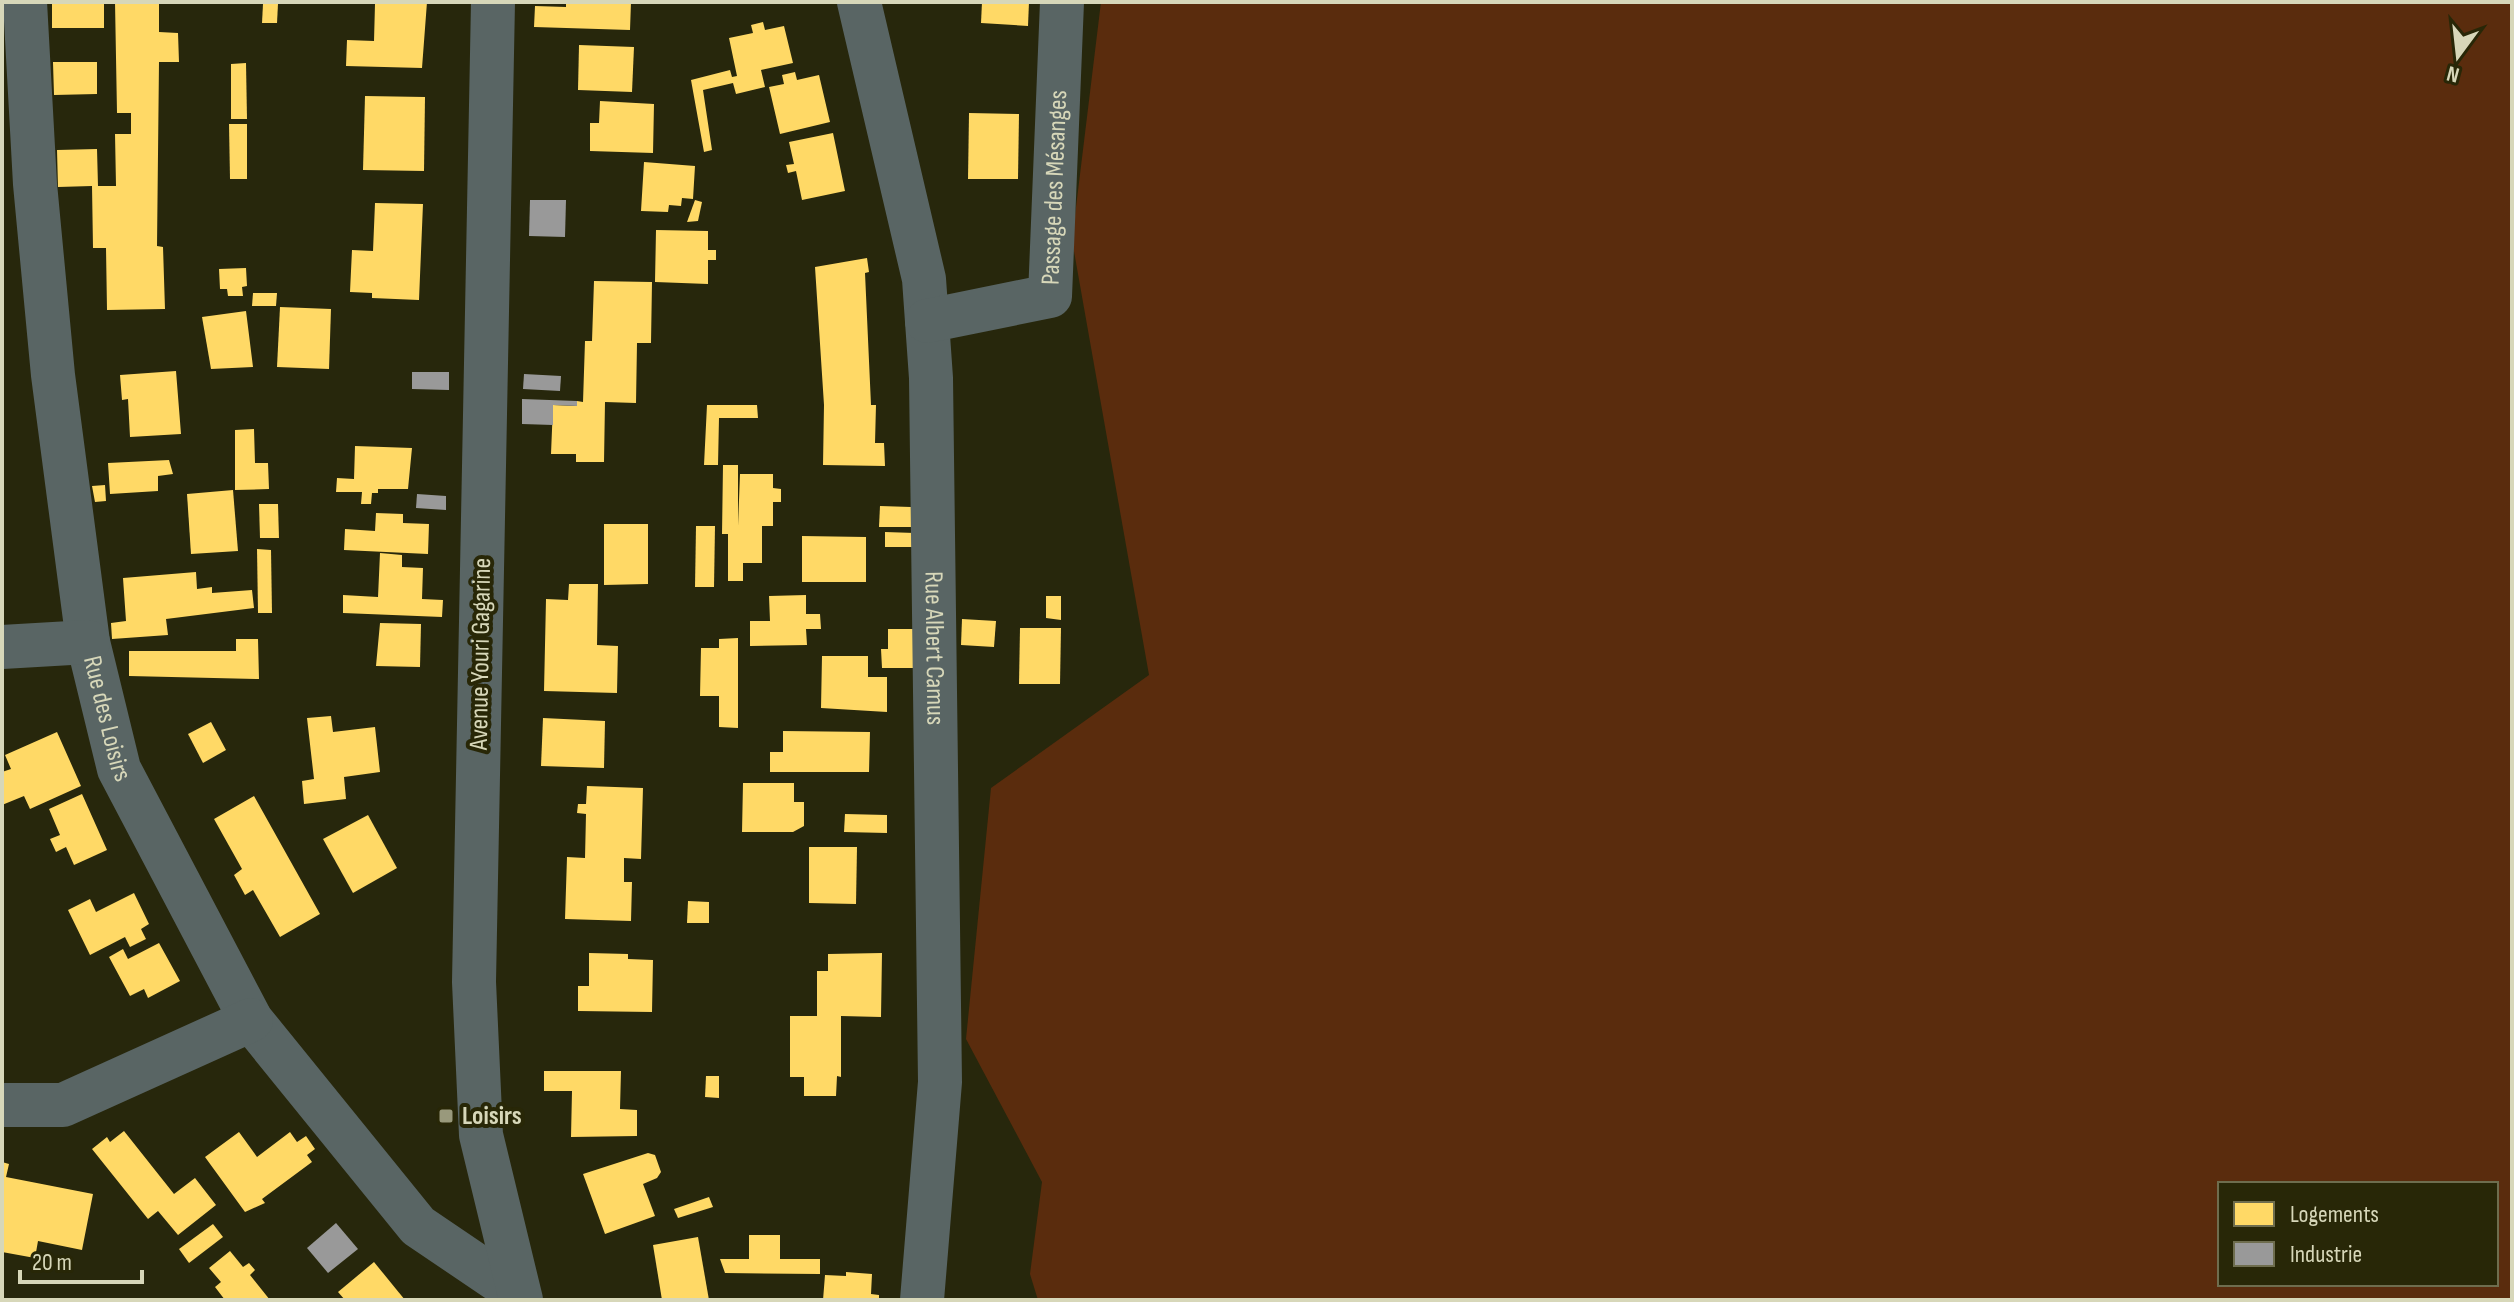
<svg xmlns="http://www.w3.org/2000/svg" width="2514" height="1302" font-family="'Sofia Sans Condensed',sans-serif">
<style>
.green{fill:#5a2c0d;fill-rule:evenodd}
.homes{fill:#ffd966}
.industry{fill:#999}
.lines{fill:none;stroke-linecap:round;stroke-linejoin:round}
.minor{stroke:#596564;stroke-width:44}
.poi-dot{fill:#99997c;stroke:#282707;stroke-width:3}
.labels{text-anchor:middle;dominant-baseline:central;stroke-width:8;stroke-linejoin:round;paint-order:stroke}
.street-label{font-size:26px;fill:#d7d7b9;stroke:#282707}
.poi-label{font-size:26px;font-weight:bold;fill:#d7d7b9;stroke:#282707;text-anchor:start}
</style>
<rect width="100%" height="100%" fill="#27270c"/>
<!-- green -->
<path class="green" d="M1101 2H2512V1300H1038L1030 1274 1042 1182 966 1039 991 788 1149 675 1072 240ZM2220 1184H2496V1284H2220Z"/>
<!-- homes -->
<g class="homes">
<polygon points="115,2 159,2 159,32 178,33 179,62 159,62 157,246 163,247 165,309 107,310 106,248 93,248 92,186 58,187 57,150 97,149 98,186 116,186 115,134 131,134 131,113 117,113"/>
<polygon points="427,2 422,68 346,66 347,40 374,41 375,4"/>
<polygon points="566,2 631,2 630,30 534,27 535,6 566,7"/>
<polygon points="982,2 1029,2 1028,26 981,23"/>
<polygon points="104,3 104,28 52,28 52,4"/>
<polygon points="263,4 278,4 277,23 262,23"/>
<polygon points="763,22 765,30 784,26 793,63 761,70 765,87 736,94 733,83 703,90 712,150 704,152 691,80 730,70 732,77 737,76 729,38 753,33 751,25"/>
<polygon points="579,45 634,47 632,92 578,90"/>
<polygon points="53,62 97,62 97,94 54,95"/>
<polygon points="246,63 247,119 231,119 231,64"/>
<polygon points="795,72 797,80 819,75 830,122 780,134 769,87 784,84 782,75"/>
<polygon points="365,96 425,97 424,171 363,170"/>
<polygon points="600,101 654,104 653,153 590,151 590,123 599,123"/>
<polygon points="969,113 1019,114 1018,179 968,179"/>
<polygon points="229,124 247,124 247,179 230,179"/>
<polygon points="833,133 845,191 802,200 796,171 788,173 786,165 794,164 789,142"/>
<polygon points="644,162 695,166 693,199 682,198 681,206 669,205 668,212 641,211"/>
<polygon points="695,200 702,202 698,221 687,222"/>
<polygon points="375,203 423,204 419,300 372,298 372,293 350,292 352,250 373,251"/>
<polygon points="656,230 708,231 708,250 716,250 716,260 708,260 708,284 655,282"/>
<polygon points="867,258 869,272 865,273 871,405 876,405 875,443 884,443 885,466 823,465 824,405 815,267"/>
<polygon points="246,268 247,286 242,287 243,296 228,296 227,289 220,289 219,269"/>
<polygon points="594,281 652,282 651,343 637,343 636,403 605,402 604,462 576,462 576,454 551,454 553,405 577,406 577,401 583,402 585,341 592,341"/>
<polygon points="253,293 277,293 276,306 252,306"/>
<polygon points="280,307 331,309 329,369 277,367"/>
<polygon points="246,311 253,367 211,369 202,317"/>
<polygon points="176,371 181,434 130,437 128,399 122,400 120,375"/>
<polygon points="707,405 757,405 758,418 719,418 718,465 704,465"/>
<polygon points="254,429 255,463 268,463 269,489 235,490 235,430"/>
<polygon points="355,446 412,448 408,489 378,489 378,493 372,493 371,504 361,504 362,492 336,492 337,478 354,479"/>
<polygon points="169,460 173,474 158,476 158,491 110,494 108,463"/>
<polygon points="723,465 738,465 738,526 740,474 773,474 773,488 781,489 781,502 773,502 773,526 762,526 762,563 743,563 743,581 728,581 728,534 722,534"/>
<polygon points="105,485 106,501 95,502 92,486"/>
<polygon points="233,490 238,551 191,554 187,494"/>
<polygon points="259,504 278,504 279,538 260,538"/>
<polygon points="880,506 911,507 911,527 879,527"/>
<polygon points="376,513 403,514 403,523 429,524 428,554 344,550 345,529 375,531"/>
<polygon points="604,524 648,524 648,584 604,585"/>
<polygon points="696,526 715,526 714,587 695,587"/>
<polygon points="885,532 915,533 915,547 885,547"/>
<polygon points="802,536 866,537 866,582 802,582"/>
<polygon points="257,549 271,550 272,613 258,613"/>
<polygon points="380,553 402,555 402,567 423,568 422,599 443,600 442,617 343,613 343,595 378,597"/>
<polygon points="196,572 197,589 212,587 212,593 252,590 254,608 166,619 168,635 112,639 111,623 126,621 123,578"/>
<polygon points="569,584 598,584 597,645 618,646 617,693 544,691 546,599 568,600"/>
<polygon points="806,595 806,614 820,614 821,629 806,629 807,645 750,646 750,621 770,621 769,596"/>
<polygon points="1046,596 1061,596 1061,620 1046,618"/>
<polygon points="962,619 996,621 994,647 961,645"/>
<polygon points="380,623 421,624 420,667 376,666"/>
<polygon points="1020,628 1061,628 1060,684 1019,684"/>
<polygon points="888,629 916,629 916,668 882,668 881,649 888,649"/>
<polygon points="738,638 738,728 719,727 719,696 700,696 701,648 719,648 719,639"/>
<polygon points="236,639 258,639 259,679 129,676 129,651 236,651"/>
<polygon points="822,656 868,656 868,677 887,677 887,712 821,708"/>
<polygon points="331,716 333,732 375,727 380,772 344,777 346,799 304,804 302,781 314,779 307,718"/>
<polygon points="543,718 605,721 604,768 541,766"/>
<polygon points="211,722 226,750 203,763 188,734"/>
<polygon points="783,731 870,732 869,772 770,772 770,752 783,752"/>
<polygon points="57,732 81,786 30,809 24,796 2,805 2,772 11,769 5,755"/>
<polygon points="743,783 794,783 794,802 804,802 804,826 793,832 742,832"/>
<polygon points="587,786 643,788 641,859 624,858 624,882 632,882 631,921 565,919 567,857 585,858 586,814 577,813 578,804 586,804"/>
<polygon points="82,794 107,850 74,865 66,847 56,852 50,839 60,835 49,809"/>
<polygon points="254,796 320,914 280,937 253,890 245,895 234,875 242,869 214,819"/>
<polygon points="845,814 887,815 887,833 844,832"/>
<polygon points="368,815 397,868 353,893 323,839"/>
<polygon points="809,847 857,847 856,904 809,903"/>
<polygon points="134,893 149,924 141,929 146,939 130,947 125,937 90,955 68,910 90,899 96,912"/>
<polygon points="688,901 709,902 709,923 687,923"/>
<polygon points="159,943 180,981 148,998 144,989 130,996 109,957 123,949 128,959"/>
<polygon points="589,953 628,954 628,959 653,960 652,1012 578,1011 578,986 589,986"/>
<polygon points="882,953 881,1017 841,1016 841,1077 837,1076 836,1096 804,1096 804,1077 790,1077 790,1016 817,1016 817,971 828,971 828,954"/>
<polygon points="544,1071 621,1071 620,1109 637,1110 637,1136 571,1137 572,1091 544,1091"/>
<polygon points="706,1076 719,1076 719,1098 705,1097"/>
<polygon points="124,1131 174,1194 195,1178 216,1205 178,1235 158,1211 148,1219 92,1149 107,1137 110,1142"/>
<polygon points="239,1132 257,1157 290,1132 297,1142 306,1136 315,1149 307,1155 312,1162 262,1199 265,1203 245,1212 205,1157"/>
<polygon points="648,1153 655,1155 661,1172 657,1178 643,1184 655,1216 605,1234 583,1174"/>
<polygon points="2,1162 9,1164 6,1177 93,1194 82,1250 38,1241 35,1258 2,1252"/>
<polygon points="709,1197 713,1207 678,1218 674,1209"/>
<polygon points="213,1224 223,1237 189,1263 179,1249"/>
<polygon points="749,1235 780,1235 780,1259 820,1259 820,1274 725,1273 720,1259 749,1259"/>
<polygon points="698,1237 709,1300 662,1300 653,1245"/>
<polygon points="230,1251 243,1267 249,1263 255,1270 250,1275 270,1300 225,1300 215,1287 221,1282 209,1268"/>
<polygon points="374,1262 405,1300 345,1300 338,1292"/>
<polygon points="846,1272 872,1274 871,1294 879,1295 879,1300 823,1300 825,1275 846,1276"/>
</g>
<!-- industry -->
<g class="industry">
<polygon points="530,200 566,200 565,237 529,236"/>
<polygon points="412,372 449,372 449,390 412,389"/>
<polygon points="524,374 561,376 560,391 523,389"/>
<polygon points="522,399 577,401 577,406 553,405 553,425 522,424"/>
<polygon points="417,494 446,496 446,510 416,508"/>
<polygon points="336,1223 358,1249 328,1273 307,1248"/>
</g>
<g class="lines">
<!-- minor -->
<g class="minor">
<path id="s1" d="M25 2 35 184 53 375 88 642 119 769 251 1020 418 1226 517 1293"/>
<polyline points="493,2 474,982 481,1135 521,1300"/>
<path id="s2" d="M859 2 924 279 931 378 940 1082 922 1300"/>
<path id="s3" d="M927 321 1050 296 1062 2"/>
<polyline points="2,647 88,642"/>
<polyline points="2,1105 63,1105 251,1020"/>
</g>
</g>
<!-- markers -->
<rect class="poi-dot" x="438" y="1108" width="16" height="16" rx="4"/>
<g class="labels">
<!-- street labels -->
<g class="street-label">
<text stroke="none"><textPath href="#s3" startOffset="234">Passage des Mésanges</textPath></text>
<text stroke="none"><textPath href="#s2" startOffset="654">Rue Albert Camus</textPath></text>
<text transform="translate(481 654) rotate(-89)">Avenue Youri Gagarine</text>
<text stroke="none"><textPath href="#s1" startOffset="722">Rue des Loisirs</textPath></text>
</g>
<!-- poi labels -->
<g class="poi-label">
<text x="462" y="1116">Loisirs</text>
</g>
</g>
<!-- border -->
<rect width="2514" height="1302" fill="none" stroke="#d7d7b9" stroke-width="8"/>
<!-- legend -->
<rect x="2218" y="1182" width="280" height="104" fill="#282707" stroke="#6e6d4e" stroke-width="2"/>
<rect x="2234" y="1202" width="40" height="24" fill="#ffd966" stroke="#6e6d4e" stroke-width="2"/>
<text x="2290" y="1222" font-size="24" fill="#d7d7b9">Logements</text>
<rect x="2234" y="1242" width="40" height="24" fill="#999999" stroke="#6e6d4e" stroke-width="2"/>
<text x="2290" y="1262" font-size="24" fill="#d7d7b9">Industrie</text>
<!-- north arrow -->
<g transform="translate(2458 56) rotate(195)" stroke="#282707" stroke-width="6" paint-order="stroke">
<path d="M0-6L14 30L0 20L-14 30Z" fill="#d7d7b9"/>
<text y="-12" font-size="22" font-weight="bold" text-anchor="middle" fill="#d7d7b9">N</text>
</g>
<!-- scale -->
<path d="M20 1270v12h122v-12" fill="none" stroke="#d7d7b9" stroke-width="4"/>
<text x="32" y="1270" font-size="24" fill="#d7d7b9" stroke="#282707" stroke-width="6" paint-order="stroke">20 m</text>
</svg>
